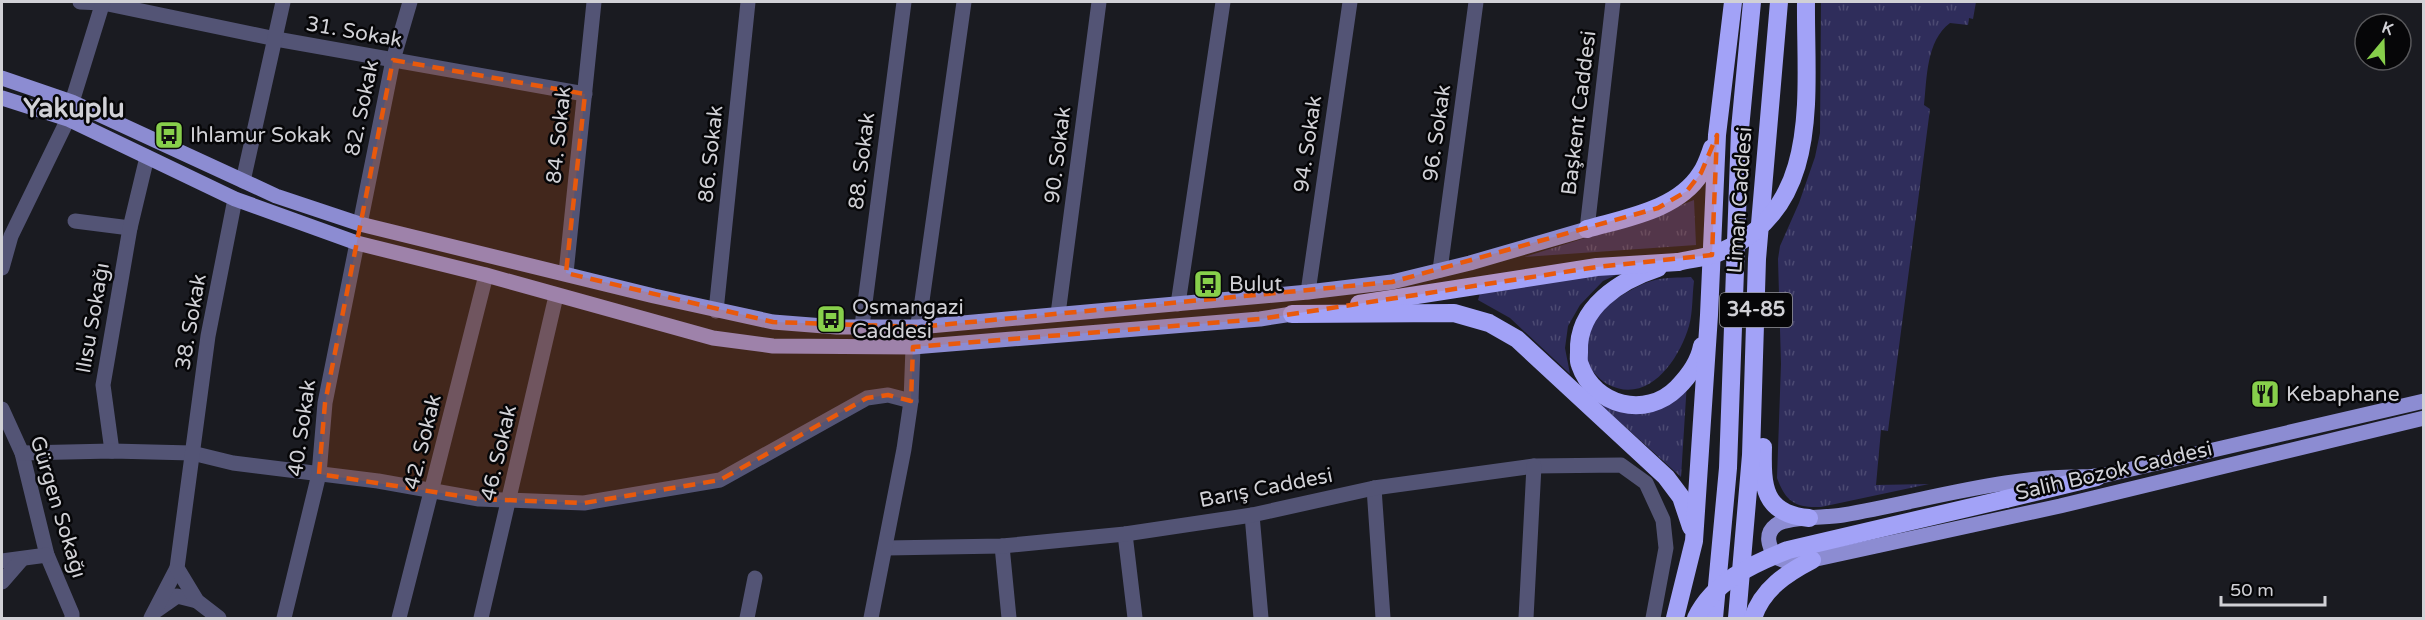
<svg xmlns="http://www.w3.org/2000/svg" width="2425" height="620" font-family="'Varela Round',sans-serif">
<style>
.grass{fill:url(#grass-tufts)}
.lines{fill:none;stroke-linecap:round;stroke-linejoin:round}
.minor{stroke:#535475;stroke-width:15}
.major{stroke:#8c8cd2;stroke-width:15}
.highway{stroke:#a2a2f7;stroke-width:18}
.highway-bridge{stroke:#a2a2f7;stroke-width:18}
.marked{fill:#e8590c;fill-opacity:0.2;stroke:#e8590c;stroke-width:4.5;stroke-dasharray:12 8;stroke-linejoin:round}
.labels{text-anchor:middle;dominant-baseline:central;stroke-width:5;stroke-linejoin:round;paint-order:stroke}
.shield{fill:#060608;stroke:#949498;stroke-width:1.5}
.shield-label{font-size:20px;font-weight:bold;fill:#d1d1d6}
.street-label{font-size:21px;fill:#d1d1d6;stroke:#060608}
.poi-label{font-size:21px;fill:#d1d1d6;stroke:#060608;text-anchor:start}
.district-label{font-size:27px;font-weight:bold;fill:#d1d1d6;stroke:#060608}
</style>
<defs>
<pattern id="grass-tufts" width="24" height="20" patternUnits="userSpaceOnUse" patternTransform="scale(1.5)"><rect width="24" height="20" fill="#2f2d5b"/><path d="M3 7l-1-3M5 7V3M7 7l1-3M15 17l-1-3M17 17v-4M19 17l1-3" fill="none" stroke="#4c4a72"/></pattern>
</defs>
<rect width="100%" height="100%" fill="#1a1b21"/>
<!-- grass -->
<g class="grass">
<path d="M1821 2H1976L1973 19 1969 18 1968 25 1950 23C1926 41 1927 78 1924 105L1930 109 1888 431 1881 430 1876 485 1929 484 1821 507C1795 508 1786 502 1777 478L1781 364 1778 259 1780 246 1799 203 1815 157 1820 133Z"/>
<polygon points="1694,200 1696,245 1524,257 1646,219"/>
<polygon points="1625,271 1603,281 1580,305 1568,326 1565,348 1570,374 1510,318 1478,300 1480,293"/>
<path d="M1691 277 1694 281C1692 296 1693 311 1689 326 1679 360 1648 406 1607 384 1599 379 1589 369 1587 360 1586 355 1589 327 1591 323 1599 307 1637 284 1655 280 1666 277 1679 278 1691 277Z"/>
<polygon points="1687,382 1681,477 1601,405 1628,408"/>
</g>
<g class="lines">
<!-- minor -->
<g class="minor">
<polyline points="80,2 103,3 276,39 585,94"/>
<polyline points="72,102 103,2"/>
<polyline points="243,181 283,2"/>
<polyline points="75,221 130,228"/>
<polyline points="360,224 393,60 410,2"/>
<polyline points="1587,229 1613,2"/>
<polyline points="2,268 11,236 68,119"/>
<polyline points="1440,270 1476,2"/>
<polyline points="566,273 594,2"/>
<polyline points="1308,292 1350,2"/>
<polyline points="1178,304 1223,2"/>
<polyline points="716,311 748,2"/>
<polyline points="1058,314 1099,2"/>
<polyline points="862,326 904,2"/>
<polyline points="2,409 22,453 47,555 72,614 72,618"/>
<polyline points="112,451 103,385 130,228 147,157"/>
<polyline points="22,453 112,451 192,453 233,463 378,481 479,499 584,503 720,480 867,398 888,395 911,401"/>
<polyline points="1374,488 1383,618"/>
<polyline points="1252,515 1261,618"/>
<polyline points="1125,534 1135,618"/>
<polyline points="1002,546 1009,618"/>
<polyline points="886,548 1002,546 1125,534 1252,515 1374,488 1534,466 1621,465 1646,483 1663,520 1666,548 1653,618"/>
<polyline points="2,561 47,555"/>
<polyline points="2,582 22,559"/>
<polyline points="157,610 177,596 197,601"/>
<polyline points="151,618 177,568"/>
<polyline points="219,618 197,601 177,568 208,336 235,199"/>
<polyline points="284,618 319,474 325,403 357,243"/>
<polyline points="399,618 486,275"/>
<polyline points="481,618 556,296"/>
<polyline points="747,618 755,578"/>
<polyline points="871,618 904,449 911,401 913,347 921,308 964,2"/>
<polyline points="1526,618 1534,466"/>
</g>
<!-- major -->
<g class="major">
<polyline points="2,78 72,102 276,196 360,224 654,296 773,322 837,327 918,327 1308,292 1392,282 1470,263 1587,229"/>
<polyline points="2,98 68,119 235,199 357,243 486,275 713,338 773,346 913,347 1260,319 1292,314"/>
<path d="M2424 401 2097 477C2008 474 1930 500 1843 515 1827 518 1787 516 1776 525 1764 534 1769 546 1775 557L1785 561 1812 560 2060 506 2424 418"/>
</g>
<!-- highway -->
<g class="highway">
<path d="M1587 229C1625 218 1678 210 1701 173 1706 166 1709 156 1712 148"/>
<path d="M1658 268C1621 280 1577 307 1579 352 1579 356 1578 361 1580 365 1594 406 1646 419 1677 388 1688 377 1699 362 1702 346"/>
<polyline points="1359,304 1597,267 1678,262"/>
<polyline points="1292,314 1454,313 1489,323 1517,339 1666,477 1681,497 1691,527"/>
<path d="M1763 447C1762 486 1763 514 1809 518"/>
<polyline points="2006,499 2097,477"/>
<polyline points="1675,618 1694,541 1709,315 1717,135 1733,2"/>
<polyline points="1714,618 1728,468 1740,129 1752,2"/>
<polyline points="1737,618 1751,455 1757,259 1779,2"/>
<path d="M1753 618C1762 589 1787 573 1812 560"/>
</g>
<!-- highway-bridge -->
<g class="highway-bridge">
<path d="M1678 262C1690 259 1703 258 1715 254 1824 212 1805 97 1806 2"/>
<path d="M1696 618C1713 582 1752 564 1788 550L2006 499"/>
</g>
</g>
<!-- marked area -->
<path class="marked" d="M393 60 585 94 566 273 773 322 918 327 1392 282 1658 208 1687 191 1701 173 1717 135 1712 255 1597 267 1260 319 913 347 911 401 888 395 867 398 720 480 584 503 479 499 319 474 325 403Z"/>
<!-- icons -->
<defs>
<g id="bus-square" transform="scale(1.5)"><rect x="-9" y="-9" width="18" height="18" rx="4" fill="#87cf4b" stroke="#060608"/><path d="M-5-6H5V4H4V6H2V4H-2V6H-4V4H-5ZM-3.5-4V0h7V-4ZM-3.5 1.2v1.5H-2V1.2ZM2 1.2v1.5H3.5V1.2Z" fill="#111"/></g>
<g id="restaurant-square" transform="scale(1.5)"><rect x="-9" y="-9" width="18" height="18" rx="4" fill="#87cf4b" stroke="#060608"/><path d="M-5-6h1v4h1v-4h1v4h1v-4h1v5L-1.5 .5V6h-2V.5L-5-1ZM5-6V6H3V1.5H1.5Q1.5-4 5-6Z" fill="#111"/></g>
</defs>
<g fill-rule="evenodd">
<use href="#bus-square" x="169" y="135"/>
<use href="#bus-square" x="1208" y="284"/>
<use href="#bus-square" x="831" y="319"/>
<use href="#restaurant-square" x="2265" y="394"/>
</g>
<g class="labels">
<!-- shield labels -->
<rect class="shield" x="1720" y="293" width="72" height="34" rx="4.5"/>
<g class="shield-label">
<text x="1756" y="310">34-85</text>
</g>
<!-- street labels -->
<g class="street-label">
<text transform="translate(354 32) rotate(10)">31. Sokak</text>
<text transform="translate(362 108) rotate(-78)">82. Sokak</text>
<text transform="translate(1579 113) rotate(-83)">Başkent Caddesi</text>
<text transform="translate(1437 133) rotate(-82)">96. Sokak</text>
<text transform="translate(559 135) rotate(-84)">84. Sokak</text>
<text transform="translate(1308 144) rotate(-82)">94. Sokak</text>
<text transform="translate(711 154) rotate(-84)">86. Sokak</text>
<text transform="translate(1058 155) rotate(-83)">90. Sokak</text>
<text transform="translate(862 161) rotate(-83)">88. Sokak</text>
<text transform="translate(1740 200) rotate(-86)">Liman Caddesi</text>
<text transform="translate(93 318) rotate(-80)">Ilısu Sokağı</text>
<text transform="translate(191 322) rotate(-80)">38. Sokak</text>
<text transform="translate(302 428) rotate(-82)">40. Sokak</text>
<text transform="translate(423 442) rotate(-76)">42. Sokak</text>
<text transform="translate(499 453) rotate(-77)">46. Sokak</text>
<text transform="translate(2114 471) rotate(-13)">Salih Bozok Caddesi</text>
<text transform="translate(1266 488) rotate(-11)">Barış Caddesi</text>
<text transform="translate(58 507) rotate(73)">Gürgen Sokağı</text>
</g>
<!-- poi labels -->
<g class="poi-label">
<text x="190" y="135">Ihlamur Sokak</text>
<text x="1229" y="284">Bulut</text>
<text x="852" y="307">Osmangazi<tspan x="852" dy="24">Caddesi</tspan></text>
<text x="2286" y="394">Kebaphane</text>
</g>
<!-- district labels -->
<g class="district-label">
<text x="74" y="108">Yakuplu</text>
</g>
</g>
<!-- border -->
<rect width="2425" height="620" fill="none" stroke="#d1d1d6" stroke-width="6"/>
<!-- north arrow -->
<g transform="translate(2383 42) rotate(19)"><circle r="28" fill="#060608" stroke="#57575a" stroke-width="1.5"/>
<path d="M0-4.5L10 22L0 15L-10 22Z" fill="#87cf4b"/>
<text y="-9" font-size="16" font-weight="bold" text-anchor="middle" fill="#d1d1d6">K</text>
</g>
<!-- scale -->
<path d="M2221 596v9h104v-9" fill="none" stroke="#d1d1d6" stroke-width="3"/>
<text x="2230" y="596" font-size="18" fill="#d1d1d6" stroke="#060608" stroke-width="4.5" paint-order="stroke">50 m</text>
</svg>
